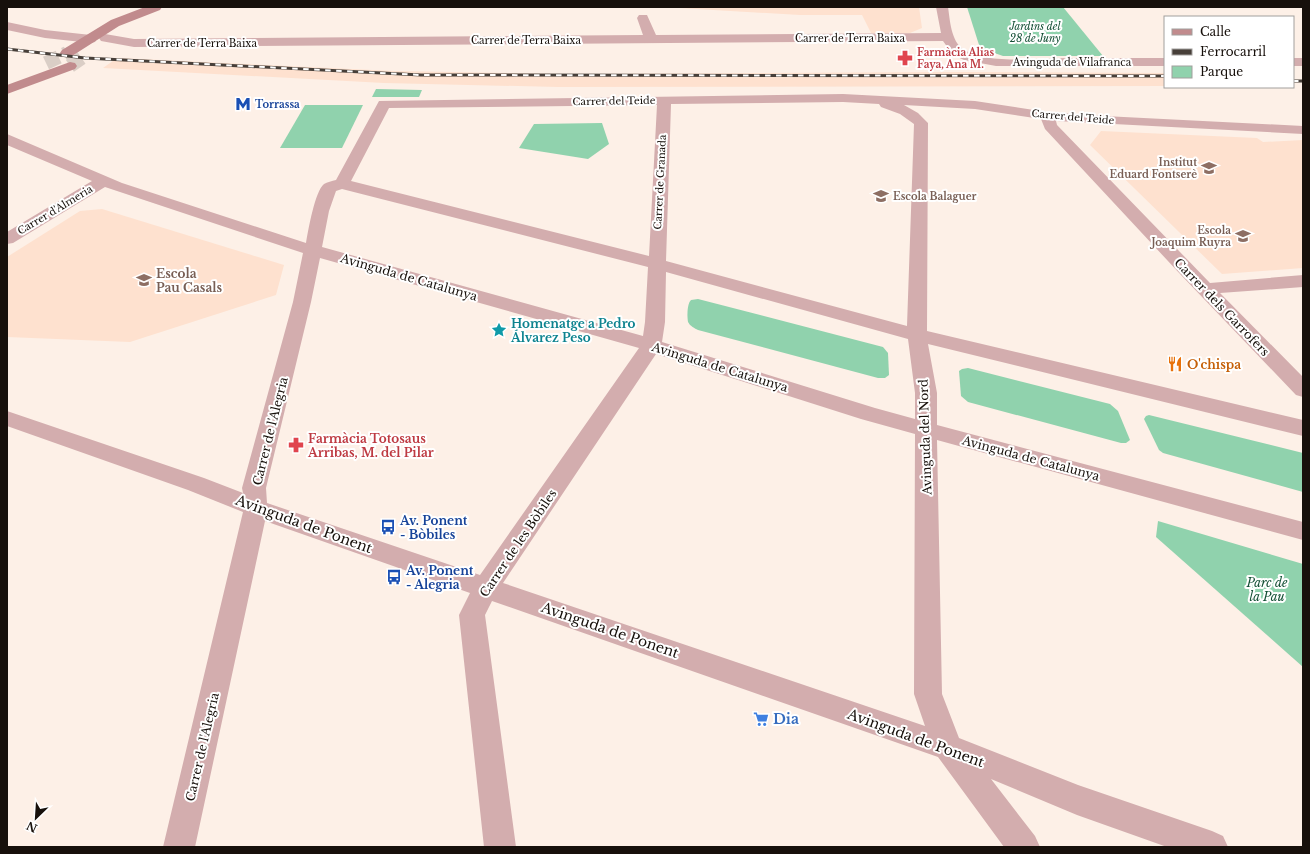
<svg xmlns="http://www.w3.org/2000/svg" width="1310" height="854" font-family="'Libre Baskerville',serif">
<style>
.built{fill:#fee1cf}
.green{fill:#90d2ad}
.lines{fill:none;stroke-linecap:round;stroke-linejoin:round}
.secondary-tunnel{stroke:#dacec6;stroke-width:14;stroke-dasharray:14 6;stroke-linecap:butt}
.street{fill:#d3adae;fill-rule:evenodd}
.secondary{fill:#c18b8d;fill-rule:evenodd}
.rail-casing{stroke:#473f39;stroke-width:3}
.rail{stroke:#fff;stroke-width:2;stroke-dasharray:5.5;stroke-linecap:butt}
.labels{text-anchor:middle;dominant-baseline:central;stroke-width:4;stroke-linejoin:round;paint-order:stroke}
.far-park-label{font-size:10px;font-style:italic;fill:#134f34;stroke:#fff}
.far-street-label{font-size:10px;fill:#17100b;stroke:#fff}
.far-health-label{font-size:10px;font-weight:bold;fill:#be3a42;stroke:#fff;text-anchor:start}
.far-transit-label{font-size:10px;font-weight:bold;fill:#164399;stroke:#fff;text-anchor:start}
.far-education-label{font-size:10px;font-weight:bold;fill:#785e54;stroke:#fff;text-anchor:end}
.education-label{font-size:12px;font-weight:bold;fill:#785e54;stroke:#fff;text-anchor:start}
.street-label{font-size:12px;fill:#17100b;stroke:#fff}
.culture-label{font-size:12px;font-weight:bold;fill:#0d838f;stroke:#fff;text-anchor:start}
.food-label{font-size:12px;font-weight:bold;fill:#c56008;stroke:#fff;text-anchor:start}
.health-label{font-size:12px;font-weight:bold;fill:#be3a42;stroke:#fff;text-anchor:start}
.transit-label{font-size:12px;font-weight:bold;fill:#164399;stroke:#fff;text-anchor:start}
.park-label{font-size:12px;font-style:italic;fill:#134f34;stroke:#fff}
.near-street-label{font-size:14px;fill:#17100b;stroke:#fff}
.near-shop-label{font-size:14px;font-weight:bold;fill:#366cbe;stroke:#fff;text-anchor:start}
</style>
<rect width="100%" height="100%" fill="#fdf0e7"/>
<!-- built -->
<g class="built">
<polygon points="662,7 919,7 922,28 910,33 871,33 862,15 800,15"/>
<polygon points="117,58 394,71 564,74 964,72 1165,73 1165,86 558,87 384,83 103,68"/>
<polygon points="1101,131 1257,138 1263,142 1303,140 1303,268 1222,274 1090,145"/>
<polygon points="102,209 284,265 276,295 130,342 7,337 7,257 80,211"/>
</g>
<!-- green -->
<g class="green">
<polygon points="967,7 1063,7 1103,56 1003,56 980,48"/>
<polygon points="376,89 422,90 419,97 372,97"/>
<polygon points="305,105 363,105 342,148 280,148"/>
<polygon points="602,123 609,144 588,159 519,148 534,124"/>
<path d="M698 299 883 347 888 353 889 375 885 378H878L698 330C694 328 690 326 688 322 687 316 687 304 691 300Z"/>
<polygon points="968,368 1110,404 1118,411 1130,440 1126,443 1121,443 968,402 961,396 959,371 962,369"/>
<polygon points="1149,415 1303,453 1303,492 1163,453 1159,450 1144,419 1146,416"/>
<polygon points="1158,521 1303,564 1303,667 1156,537"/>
</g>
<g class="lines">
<!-- secondary-tunnel -->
<g class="secondary-tunnel">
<polyline points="46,63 67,53"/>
<polyline points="70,66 86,55"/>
</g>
<!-- street -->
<g class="street">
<path d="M936 7H948C950 20 951 41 963 49 985 65 1043 58 1071 58 1102 58 1134 58 1165 58V66H996L964 60 953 55 943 41 134 47 101 41 99 38 101 35 105 34 134 39 643 35 637 18 639 15H647L656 35 941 33Z"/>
<polygon points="7,22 45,30 91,35 95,36 97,39 95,42 91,43 45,38 7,30"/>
<rect x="1293" y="58" width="10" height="8"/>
<path d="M843 94 975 101 1047 112 1104 116 1303 126V134L1056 121 1057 125 1210 283 1303 275V287L1220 293 1303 377V397L1296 395 1181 275 1045 129 1041 119 975 109 904 105 918 113 928 123 927 331 1303 420V436L928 344 937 393V425L1303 522V540L937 440 942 694 959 738 1078 785 1212 831 1223 836 1228 847H1167L1077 815 991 779 1035 836 1040 847H1004L938 757 492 601 485 615 516 847H484L459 615 470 593 265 521 195 847H163L243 512 188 490 7 426V411L204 478 243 493 242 488 293 302 303 253 105 187 13 243 7 244V232L92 181 7 145V134L122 183 306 243C308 231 315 191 324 184 327 182 332 181 336 180L379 101ZM843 102 879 104 881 107 900 114 914 124 907 326 666 261 671 104ZM657 105 649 256 351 181 389 108ZM342 189 648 267 645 322 643 336 322 247 329 211 336 191ZM320 258 639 348 480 575 267 503 266 488 311 302ZM666 272 908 339 915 393V419L875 408 662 342 665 322ZM656 354 861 419 915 434 914 694 925 726 503 583Z"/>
</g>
<!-- secondary -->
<g class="secondary">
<polygon points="145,7 162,7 160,10 119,26 72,56 62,56 60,53 62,50 111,20"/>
<polygon points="70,62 75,63 77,66 75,69 7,94 7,85"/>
</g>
<!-- rail casing -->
<g class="rail-casing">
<g id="rail">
<polyline points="7,49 85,58 421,75 1165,76"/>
<polyline points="1293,81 1303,81"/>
</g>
</g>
<!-- rail -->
<use href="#rail" class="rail"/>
</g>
<!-- icons -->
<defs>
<g id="pharmacy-bare" transform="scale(1.2)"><path d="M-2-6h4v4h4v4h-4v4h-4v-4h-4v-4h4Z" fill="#e0444e" stroke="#fff" stroke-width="2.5" paint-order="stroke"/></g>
<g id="metro-bare" transform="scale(1.2)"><path d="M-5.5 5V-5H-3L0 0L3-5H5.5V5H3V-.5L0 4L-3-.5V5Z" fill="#1a4fb4" stroke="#fff" stroke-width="2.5" paint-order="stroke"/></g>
<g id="school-bare" transform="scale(1.2)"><path d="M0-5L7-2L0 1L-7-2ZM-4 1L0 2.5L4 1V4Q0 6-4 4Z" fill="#8d6e63" stroke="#fff" stroke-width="2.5" paint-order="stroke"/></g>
<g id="sight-bare" transform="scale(1.2)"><path d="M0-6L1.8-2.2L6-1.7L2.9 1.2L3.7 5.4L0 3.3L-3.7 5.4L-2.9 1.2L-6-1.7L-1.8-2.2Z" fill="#0f9aa8" stroke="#fff" stroke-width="2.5" paint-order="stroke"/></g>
<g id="restaurant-bare" transform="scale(1.2)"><path d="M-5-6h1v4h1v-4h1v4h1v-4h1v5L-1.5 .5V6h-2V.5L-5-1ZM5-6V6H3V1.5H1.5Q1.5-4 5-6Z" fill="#e8710a" stroke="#fff" stroke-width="2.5" paint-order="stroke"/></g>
<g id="bus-bare" transform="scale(1.2)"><path d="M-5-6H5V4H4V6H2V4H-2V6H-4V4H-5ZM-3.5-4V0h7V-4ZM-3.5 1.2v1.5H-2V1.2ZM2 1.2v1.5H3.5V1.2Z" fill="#1a4fb4" stroke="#fff" stroke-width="2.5" paint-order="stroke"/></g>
<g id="supermarket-bare" transform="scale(1.2)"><path d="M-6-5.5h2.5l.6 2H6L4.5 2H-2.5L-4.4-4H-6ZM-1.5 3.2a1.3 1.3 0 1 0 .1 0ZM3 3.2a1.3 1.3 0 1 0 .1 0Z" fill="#3f7fe0" stroke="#fff" stroke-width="2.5" paint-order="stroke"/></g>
</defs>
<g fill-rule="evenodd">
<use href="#pharmacy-bare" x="905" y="58"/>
<use href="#metro-bare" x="243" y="104"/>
<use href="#school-bare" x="1209" y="168"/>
<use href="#school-bare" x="881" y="196"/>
<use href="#school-bare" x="1243" y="236"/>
<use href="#school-bare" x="144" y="280"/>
<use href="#sight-bare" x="499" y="330"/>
<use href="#restaurant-bare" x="1175" y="364"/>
<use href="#pharmacy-bare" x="296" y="445"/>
<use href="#bus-bare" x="388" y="527"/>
<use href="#bus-bare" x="394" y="577"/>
<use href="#supermarket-bare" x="761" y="719"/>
</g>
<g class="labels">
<!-- far-park labels -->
<g class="far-park-label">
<text x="1035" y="26">Jardins del<tspan x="1035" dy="12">28 de Juny</tspan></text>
</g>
<!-- far-street labels -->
<g class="far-street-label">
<text x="850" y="38">Carrer de Terra Baixa</text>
<text x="526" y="40">Carrer de Terra Baixa</text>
<text x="202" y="43">Carrer de Terra Baixa</text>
<text x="1072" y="62">Avinguda de Vilafranca</text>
<text transform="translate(614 101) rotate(-1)">Carrer del Teide</text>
<text transform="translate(1073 117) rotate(5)">Carrer del Teide</text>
<text transform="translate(660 182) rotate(-87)">Carrer de Granada</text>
<text transform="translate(55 210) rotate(-31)">Carrer d'Almeria</text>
</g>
<!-- far-health labels -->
<g class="far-health-label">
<text x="917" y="52">Farmàcia Alias<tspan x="917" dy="12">Faya, Ana M.</tspan></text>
</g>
<!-- far-transit labels -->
<g class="far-transit-label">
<text x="255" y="104">Torrassa</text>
</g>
<!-- far-education labels -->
<g class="far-education-label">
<text x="1197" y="162">Institut<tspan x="1197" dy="12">Eduard Fontserè</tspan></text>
<text x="893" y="196" text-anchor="start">Escola Balaguer</text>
<text x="1231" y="230">Escola<tspan x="1231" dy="12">Joaquim Ruyra</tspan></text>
</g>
<!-- education labels -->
<g class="education-label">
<text x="156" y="273">Escola<tspan x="156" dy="14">Pau Casals</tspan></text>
</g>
<!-- street labels -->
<g class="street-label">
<text transform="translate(409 277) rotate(16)">Avinguda de Catalunya</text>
<text transform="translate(1222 307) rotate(46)">Carrer dels Garrofers</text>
<text transform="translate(720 367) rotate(17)">Avinguda de Catalunya</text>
<text transform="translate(270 431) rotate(-76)">Carrer de l'Alegria</text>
<text transform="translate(925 437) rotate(-92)">Avinguda del Nord</text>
<text transform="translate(1031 458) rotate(15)">Avinguda de Catalunya</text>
<text transform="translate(518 543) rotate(-56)">Carrer de les Bòbiles</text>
<text transform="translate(202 747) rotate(-77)">Carrer de l'Alegria</text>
</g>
<!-- culture labels -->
<g class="culture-label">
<text x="511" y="323">Homenatge a Pedro<tspan x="511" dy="14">Álvarez Peso</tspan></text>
</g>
<!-- food labels -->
<g class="food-label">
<text x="1187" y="364">O'chispa</text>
</g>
<!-- health labels -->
<g class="health-label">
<text x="308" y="438">Farmàcia Totosaus<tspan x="308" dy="14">Arribas, M. del Pilar</tspan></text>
</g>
<!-- transit labels -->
<g class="transit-label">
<text x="400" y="520">Av. Ponent<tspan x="400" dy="14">- Bòbiles</tspan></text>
<text x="406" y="570">Av. Ponent<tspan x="406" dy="14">- Alegria</tspan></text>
</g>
<!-- park labels -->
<g class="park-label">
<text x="1267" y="582">Parc de<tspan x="1267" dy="14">la Pau</tspan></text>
</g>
<!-- near-street labels -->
<g class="near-street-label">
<text transform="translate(304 524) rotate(20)">Avinguda de Ponent</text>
<text transform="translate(610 630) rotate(19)">Avinguda de Ponent</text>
<text transform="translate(916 738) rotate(20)">Avinguda de Ponent</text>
</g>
<!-- near-shop labels -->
<g class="near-shop-label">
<text x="773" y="719">Dia</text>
</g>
</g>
<!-- border -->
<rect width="1310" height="854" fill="none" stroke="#17100b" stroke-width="16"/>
<!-- legend -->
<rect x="1164" y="16" width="130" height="72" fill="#ffffff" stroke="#a29f9d"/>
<rect x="1172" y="29" width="20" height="6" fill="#c18b8d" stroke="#a29f9d"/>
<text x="1200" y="36" font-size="12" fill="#17100b">Calle</text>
<rect x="1172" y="49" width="20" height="6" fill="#473f39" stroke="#a29f9d"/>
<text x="1200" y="56" font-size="12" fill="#17100b">Ferrocarril</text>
<rect x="1172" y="66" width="20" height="12" fill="#90d2ad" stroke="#a29f9d"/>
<text x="1200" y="76" font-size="12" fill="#17100b">Parque</text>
<!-- north arrow -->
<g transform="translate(36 818) rotate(205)" stroke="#ffffff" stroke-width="3" paint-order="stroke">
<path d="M0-3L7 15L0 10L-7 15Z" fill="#17100b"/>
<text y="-6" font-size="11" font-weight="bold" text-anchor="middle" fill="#17100b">N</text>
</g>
</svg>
